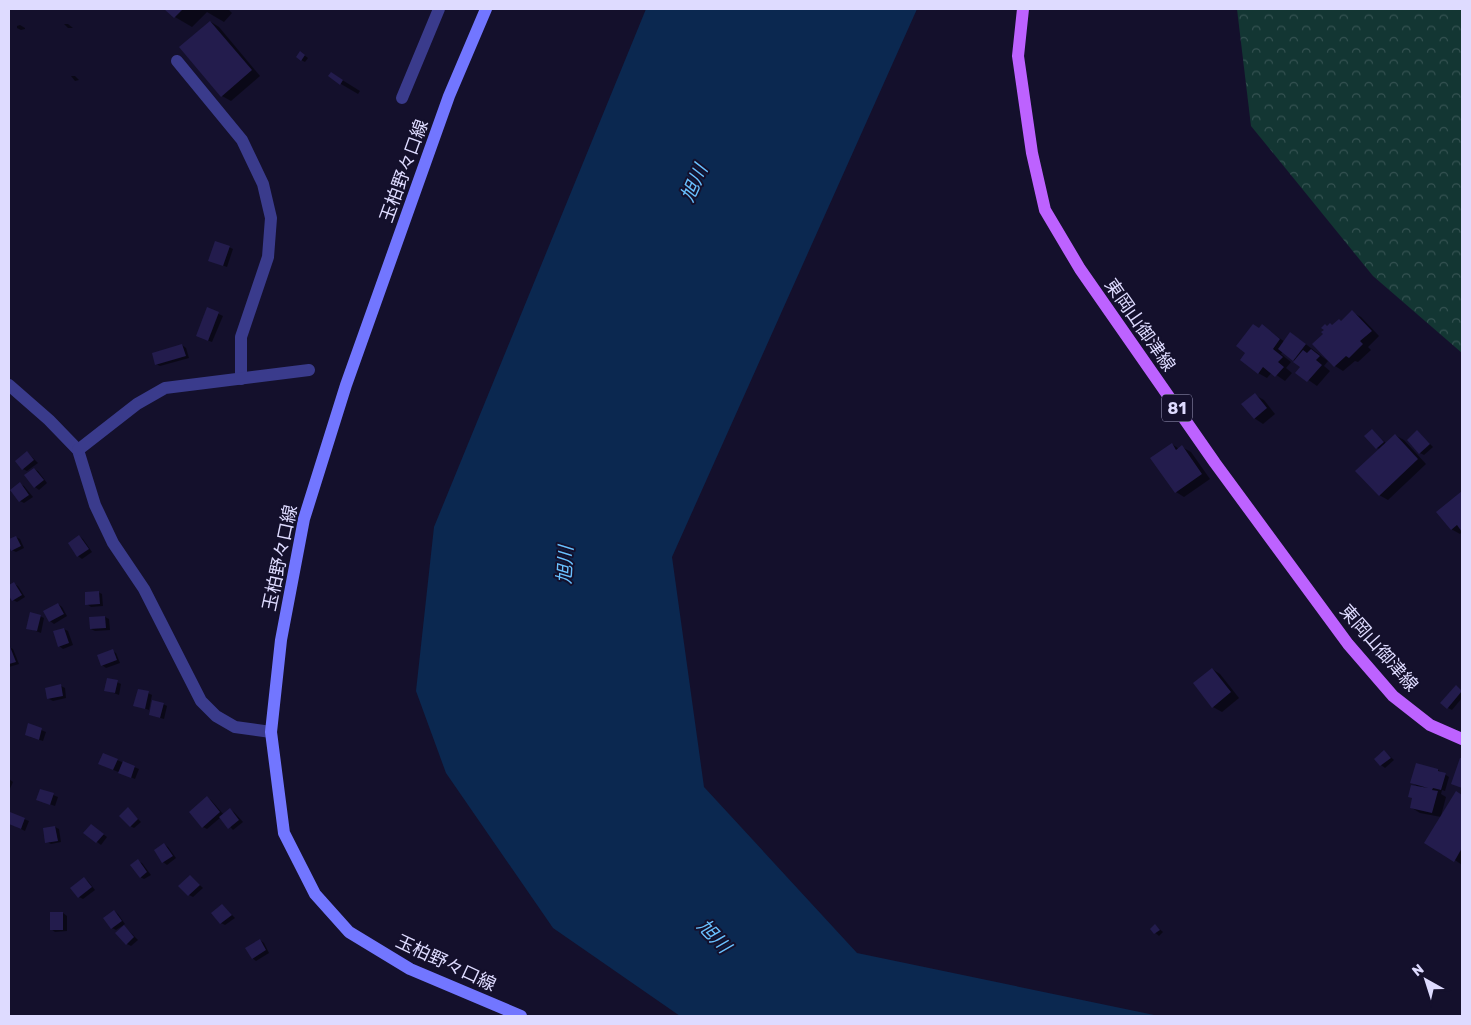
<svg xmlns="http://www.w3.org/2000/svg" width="1471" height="1025" font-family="Rubik,'Noto Sans JP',sans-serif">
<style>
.forest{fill:url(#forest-crowns)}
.water{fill:#0b2850}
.shadow{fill:#0007}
.building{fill:#231c4d}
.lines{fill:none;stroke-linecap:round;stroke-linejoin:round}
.street{stroke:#3a3b8c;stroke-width:12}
.secondary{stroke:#7276ff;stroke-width:12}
.primary{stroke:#bd62ff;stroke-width:12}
.labels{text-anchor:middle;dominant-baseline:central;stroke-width:4;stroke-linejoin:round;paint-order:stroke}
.shield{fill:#14102c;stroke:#a19ec0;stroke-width:1}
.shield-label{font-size:16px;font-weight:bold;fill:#dedbff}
.street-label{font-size:18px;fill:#dedbff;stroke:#14102c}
.water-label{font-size:19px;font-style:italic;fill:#69c1ff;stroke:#14102c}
</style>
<defs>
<pattern id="forest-crowns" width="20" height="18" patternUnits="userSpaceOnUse" patternTransform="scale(1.25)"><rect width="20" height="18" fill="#133633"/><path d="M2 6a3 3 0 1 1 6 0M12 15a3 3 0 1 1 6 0" fill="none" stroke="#355252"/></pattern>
</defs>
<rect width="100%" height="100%" fill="#14102c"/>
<!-- forest -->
<polygon class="forest" points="1237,9 1462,9 1462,353 1373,276 1251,126"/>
<!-- water -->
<polygon class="water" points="646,9 917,9 672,557 704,787 857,953 1159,1016 680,1016 553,928 446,773 416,691 434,527"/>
<!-- shadow -->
<g class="shadow">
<polygon points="165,9 228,9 232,13 224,22 207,12 192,27 175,17"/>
<polygon points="211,22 219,27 260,76 231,101 222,96"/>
<polygon points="64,24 68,24 73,28 68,28"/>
<polygon points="20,25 25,28 25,29 21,30 17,28 17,26"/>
<polygon points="304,55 308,58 305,62 301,60"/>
<polygon points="331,73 360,91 358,94 341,84"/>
<polygon points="71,76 75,76 79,80 75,81"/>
<polygon points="229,247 233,249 227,267 213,262"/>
<polygon points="208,309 223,316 212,342 201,338"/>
<polygon points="1352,312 1361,317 1379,336 1368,347 1371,350 1358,362 1355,361 1343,371 1335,366 1314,344 1325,334 1328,327 1342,322"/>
<polygon points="1262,326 1285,342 1299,339 1328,361 1324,366 1330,371 1317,386 1297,372 1301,367 1283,351 1281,354 1291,362 1286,368 1292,373 1285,381 1272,372 1267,378 1258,373 1260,329"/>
<polygon points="182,345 186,348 189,358 160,366 156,364"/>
<polygon points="1255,395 1264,400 1275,414 1263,424 1254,418"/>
<polygon points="1372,431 1386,443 1395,435 1404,440 1426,464 1388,500 1379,495 1380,449 1377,448"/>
<polygon points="1418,432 1433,447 1424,455 1420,453"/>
<polygon points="1172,444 1179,449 1182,447 1191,452 1210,479 1184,497 1176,492"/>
<polygon points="27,452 38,463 27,471 23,469"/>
<polygon points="34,469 38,471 47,483 39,490 35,487 26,475"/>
<polygon points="20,484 24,486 33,497 24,503 20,501"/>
<polygon points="1462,493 1462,532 1460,534 1451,529 1438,512"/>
<polygon points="79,536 83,539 92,552 82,559 78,556 69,543"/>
<polygon points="16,537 20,539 24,548 16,552 12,550 9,543 9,540"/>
<polygon points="14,584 18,586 25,597 17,602 13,600 9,593 9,587"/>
<polygon points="98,592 102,594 103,606 91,607 87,604"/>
<polygon points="58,604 62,607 67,616 54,624 50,621"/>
<polygon points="40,616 44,618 41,633 28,628"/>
<polygon points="105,617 109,619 110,630 95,631 91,629"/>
<polygon points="64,629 68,631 73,645 63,649 59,646"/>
<polygon points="9,647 13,649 19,664 9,667"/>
<polygon points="112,651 116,653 120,663 106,668 102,665"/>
<polygon points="1212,669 1220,674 1239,698 1222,712 1213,707"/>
<polygon points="117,682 121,684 119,695 106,690"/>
<polygon points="61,686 65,688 66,698 53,701 49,699"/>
<polygon points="1456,686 1462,691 1462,698 1452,710 1448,708"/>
<polygon points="148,693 152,695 149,710 135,705"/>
<polygon points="163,704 167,706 164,719 150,715"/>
<polygon points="29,725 46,732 43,741 30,737"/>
<polygon points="1385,752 1394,760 1385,768 1381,765"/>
<polygon points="117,760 139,769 135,779 104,766"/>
<polygon points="1438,770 1449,777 1445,791 1442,790 1441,794 1446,797 1441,816 1457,793 1462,796 1462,865 1455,860 1441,817 1420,813 1412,808 1420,788 1411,782"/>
<polygon points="9,779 13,782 9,791"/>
<polygon points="41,790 58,797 55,806 41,801"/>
<polygon points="207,798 211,800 224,815 231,810 234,812 243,822 233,830 221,817 207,829 203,827"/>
<polygon points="128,809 141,822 134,828 130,826"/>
<polygon points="11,814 29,821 25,831 9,823"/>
<polygon points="55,827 59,829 61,842 51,844 47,842"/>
<polygon points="95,828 107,837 101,845 85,833"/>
<polygon points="164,844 168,847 176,858 167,865 163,862 155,850"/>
<polygon points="138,861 142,863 151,875 144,879 140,877"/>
<polygon points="190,876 203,888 193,897 189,895"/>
<polygon points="84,879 88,881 95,890 83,899 79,897"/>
<polygon points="222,905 235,918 225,925 221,923"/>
<polygon points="114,911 118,914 125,924 116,930 112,928"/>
<polygon points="63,913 67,916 67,931 55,932 51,929"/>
<polygon points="1156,926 1163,932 1159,936 1151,929"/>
<polygon points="125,927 138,940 131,946 127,944"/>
<polygon points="260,940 264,943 269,953 256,961 252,958"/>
</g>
<!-- building -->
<g class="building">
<polygon points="164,9 183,9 174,18"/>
<polygon points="210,21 252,70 221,97 179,47"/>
<polygon points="300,51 305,55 301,61 296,57"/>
<polygon points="331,72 343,80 340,85 328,76"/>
<polygon points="215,241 230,246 223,266 208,261"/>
<polygon points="207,307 219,312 208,341 196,336"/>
<polygon points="1352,310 1372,331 1360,341 1363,344 1349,358 1346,356 1334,367 1312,344 1323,334 1321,332 1324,330 1321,328 1325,324 1327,326 1330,323 1332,325 1339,319 1341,321"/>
<polygon points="1253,324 1259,328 1262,324 1280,339 1273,349 1283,357 1278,362 1284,367 1275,377 1263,367 1258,374 1240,360 1245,353 1236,346"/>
<polygon points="1290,332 1306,344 1293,361 1278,349"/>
<polygon points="182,344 186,356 155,365 152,353"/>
<polygon points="1311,349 1320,356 1316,360 1322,365 1307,382 1295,373 1300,367 1293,362 1303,350 1307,353"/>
<polygon points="1255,393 1267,408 1254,419 1241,404"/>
<polygon points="1372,429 1384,442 1376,449 1364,436"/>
<polygon points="1417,430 1430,444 1419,454 1407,440"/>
<polygon points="1395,434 1418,459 1379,496 1355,471"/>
<polygon points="1172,443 1176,450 1182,445 1202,474 1175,493 1150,458"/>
<polygon points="27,451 34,460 22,470 15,461"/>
<polygon points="34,468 44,480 34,488 24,475"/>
<polygon points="20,482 29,495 19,502 10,490"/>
<polygon points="1462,491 1462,532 1457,525 1451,530 1436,512"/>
<polygon points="79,535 89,549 77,557 68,543"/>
<polygon points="16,536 21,546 11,551 9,546 9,539"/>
<polygon points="14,582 22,595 12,601 9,596 9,585"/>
<polygon points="99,591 100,604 85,605 85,592"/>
<polygon points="58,603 64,614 49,622 43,611"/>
<polygon points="30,612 41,615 37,631 26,629"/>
<polygon points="105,616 106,628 90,629 89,617"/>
<polygon points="64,628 69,643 58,647 53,631"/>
<polygon points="9,644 16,662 9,664"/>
<polygon points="113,649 117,660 101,666 97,655"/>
<polygon points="1212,668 1231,692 1212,708 1193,683"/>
<polygon points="107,678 118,680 115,693 104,691"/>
<polygon points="61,684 63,696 47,699 45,688"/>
<polygon points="1456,685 1462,691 1447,709 1440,703"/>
<polygon points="138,689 149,691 145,709 133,706"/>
<polygon points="152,700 164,703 160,718 149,715"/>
<polygon points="28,723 42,728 39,740 25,735"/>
<polygon points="1384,750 1391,758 1380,766 1374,759"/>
<polygon points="103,753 118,759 113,770 98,764"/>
<polygon points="1460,758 1462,758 1462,788 1451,784"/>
<polygon points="123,761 135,766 131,778 118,773"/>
<polygon points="1416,763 1438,769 1438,771 1446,773 1441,790 1433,788 1432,790 1438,791 1432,813 1410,808 1412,798 1408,797 1411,785 1428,788 1410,783"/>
<polygon points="40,789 54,793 50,805 36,800"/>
<polygon points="1456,791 1462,795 1462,848 1454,862 1424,843"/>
<polygon points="207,796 220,812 202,828 189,812"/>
<polygon points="128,807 138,819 130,827 119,816"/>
<polygon points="230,808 239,820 228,829 219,817"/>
<polygon points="10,812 25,818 21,829 9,824"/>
<polygon points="91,824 104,834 96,843 83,833"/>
<polygon points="55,826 58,841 45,843 43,828"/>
<polygon points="164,843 173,856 162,863 154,850"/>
<polygon points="138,859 147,872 140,878 130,865"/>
<polygon points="190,875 200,885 188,896 178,886"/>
<polygon points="84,877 92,887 78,898 70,888"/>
<polygon points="222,904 232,915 220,924 211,913"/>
<polygon points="114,910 122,921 111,929 103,918"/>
<rect x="50" y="912" width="13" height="18"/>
<polygon points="1155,924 1160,930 1154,934 1150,929"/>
<polygon points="124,925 134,937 126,945 115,933"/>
<polygon points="260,939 266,950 252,959 245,948"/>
</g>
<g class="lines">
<!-- street -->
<g class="street">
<polyline points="177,61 242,140 263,184 271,218 268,257 241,337 241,379"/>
<polyline points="402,98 439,9"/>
<polyline points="9,385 49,420 78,450 95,505 113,543 144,589 201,701 216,716 235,727 271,732"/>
<polyline points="78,450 137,404 165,388 309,370"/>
</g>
<!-- secondary -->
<polyline class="secondary" points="486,9 449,96 346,385 304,519 281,640 271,732 284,833 315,894 349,932 410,969 521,1016"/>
<!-- primary -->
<polyline class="primary" points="1023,9 1018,56 1032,153 1045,210 1080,269 1215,463 1348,644 1393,696 1430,725 1462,739"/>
</g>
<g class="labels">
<!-- shield labels -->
<rect class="shield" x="1162" y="394.5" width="30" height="27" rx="4"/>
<g class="shield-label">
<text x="1177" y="408">81</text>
</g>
<!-- street labels -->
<g class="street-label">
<text transform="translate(404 171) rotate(-70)">玉柏野々口線</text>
<text transform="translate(1140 325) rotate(55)">東岡山御津線</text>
<text transform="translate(280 558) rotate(-78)">玉柏野々口線</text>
<text transform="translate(1379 648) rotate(49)">東岡山御津線</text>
<text transform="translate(446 963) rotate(25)">玉柏野々口線</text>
</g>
<!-- water labels -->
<g class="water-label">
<text transform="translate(694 183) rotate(-66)">旭川</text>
<text transform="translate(565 565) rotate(-87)">旭川</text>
<text transform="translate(714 936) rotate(46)">旭川</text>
</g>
</g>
<!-- border -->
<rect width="1471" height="1025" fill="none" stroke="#dedbff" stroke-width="20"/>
<!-- north arrow -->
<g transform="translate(1426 980) rotate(321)" stroke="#14102c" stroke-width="4" paint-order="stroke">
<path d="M0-4L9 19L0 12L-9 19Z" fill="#dedbff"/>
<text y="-8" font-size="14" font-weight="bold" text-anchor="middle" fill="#dedbff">N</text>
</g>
</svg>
